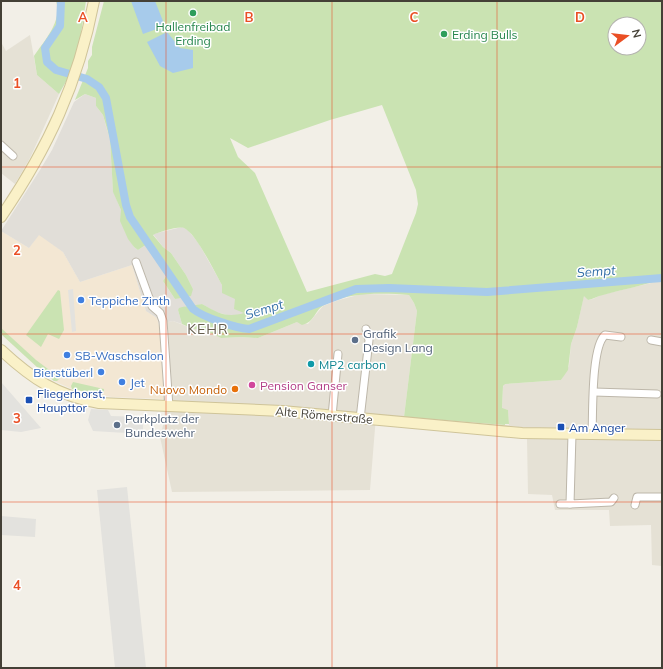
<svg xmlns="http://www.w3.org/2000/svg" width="663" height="669" font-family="Mulish,sans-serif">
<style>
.residential{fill:#e5e1d5}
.commercial{fill:#f3e7d3}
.industrial{fill:#e1ded8}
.green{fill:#cae3b2;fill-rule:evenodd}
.parking{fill:#e3e2de}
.water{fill:#a7cbeb}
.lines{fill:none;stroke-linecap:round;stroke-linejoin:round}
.canal{stroke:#a7cbeb;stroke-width:8}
.street-casing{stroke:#bdb7aa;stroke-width:9}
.secondary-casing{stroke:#cfc499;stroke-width:12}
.street{stroke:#fff;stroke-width:7}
.secondary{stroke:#faf1c8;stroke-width:10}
.grid{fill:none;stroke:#ea4f25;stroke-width:1;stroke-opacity:0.55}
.leisure-dot{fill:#2e9e5b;stroke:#fff;stroke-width:1.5}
.shop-dot{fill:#3f7fe0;stroke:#fff;stroke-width:1.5}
.service-dot{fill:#5c6f8a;stroke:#fff;stroke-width:1.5}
.culture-dot{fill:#0f9aa8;stroke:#fff;stroke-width:1.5}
.hotel-dot{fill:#d1479c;stroke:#fff;stroke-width:1.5}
.food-dot{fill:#e8710a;stroke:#fff;stroke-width:1.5}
.transit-dot{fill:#1a4fb4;stroke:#fff;stroke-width:1.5}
.labels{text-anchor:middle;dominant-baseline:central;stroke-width:3;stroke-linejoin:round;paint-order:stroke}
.leisure-label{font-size:12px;fill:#27864d;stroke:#fff}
.shop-label{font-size:12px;fill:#366cbe;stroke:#fff;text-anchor:start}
.service-label{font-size:12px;fill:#4e5e75;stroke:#fff;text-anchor:start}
.culture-label{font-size:12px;fill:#0d838f;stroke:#fff;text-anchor:start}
.hotel-label{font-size:12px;fill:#b23c85;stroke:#fff;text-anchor:start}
.food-label{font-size:12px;fill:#c56008;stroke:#fff;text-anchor:end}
.transit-label{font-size:12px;fill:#164399;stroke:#fff;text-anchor:start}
.street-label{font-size:12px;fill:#444036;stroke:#fff}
.water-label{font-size:13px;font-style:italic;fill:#3772a8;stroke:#fff}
.quarter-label{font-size:14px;letter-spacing:1px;fill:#665e4e;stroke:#fff}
.grid-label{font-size:13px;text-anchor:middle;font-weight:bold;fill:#ea4f25;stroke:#fff;stroke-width:3;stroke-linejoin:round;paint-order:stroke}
</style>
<rect width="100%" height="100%" fill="#f2efe7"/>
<!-- residential -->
<g class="residential">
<polygon points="30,35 37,75 59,94 30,158 15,184 1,173 1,42 6,51"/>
<polygon points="662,279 662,566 652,565 651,525 610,526 609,510 555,510 552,495 528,494 527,439 528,428 509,426 508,410 502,409 503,387 504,384 561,380 569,366 571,344 577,327 584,295 588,300 593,299 601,295 651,283"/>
<polygon points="362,294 409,295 414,303 417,311 404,417 376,416 370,490 172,492 160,437 165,418 163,399 164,366 159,324 173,321 191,328 206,331 221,338 241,337 258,338 297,322 308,324 323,306 339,300"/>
</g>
<!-- commercial -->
<polygon class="commercial" points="1,231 29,248 39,234 63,252 80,282 132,265 146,311 157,318 160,330 164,366 163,399 112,397 72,389 54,381 37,367 1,334"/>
<!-- industrial -->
<polygon class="industrial" points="85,94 96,98 96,106 103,115 106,126 110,139 113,191 121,210 125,231 134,247 138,250 144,246 151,244 170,270 163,281 175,299 193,289 186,275 171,253 163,247 153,234 182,227 188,230 199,244 222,285 236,299 245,314 231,316 216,312 202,304 195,306 189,305 178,310 182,324 173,321 159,324 157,318 146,311 132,265 80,282 63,252 39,235 29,248 1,231 40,170 52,150 74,102"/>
<!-- green -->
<g class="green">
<path d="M56 1H86L78 53 68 78 59 94 37 75 34 56C44 41 63 21 56 1Z"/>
<path d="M104 1H662V279C643 286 623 289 603 295 598 296 593 299 588 300L584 296 577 327 571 344 568 370 561 380 505 384 503 386 502 408 508 410 509 424H505V425L404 417 417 311 414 303 409 295C383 293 348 292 324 305 314 311 315 322 302 325L297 322 258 338 241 337 221 338 206 331 191 328 182 324 178 310 179 308C188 305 194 306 202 304 218 313 226 318 244 313L234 309 235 299 222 293V285C215 273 196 233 184 228 178 226 159 232 153 235L163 247 171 253 186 275 193 289 191 296 175 299 163 281 170 270 151 244 144 246 138 250 134 247 128 239 120 221 121 210 113 192 110 139 103 115 96 106V98L85 94 75 100 88 68V61L92 55V47ZM615 24H639V48H615ZM382 105 416 190 418 204 416 213 392 274 385 276 375 274 307 292 255 173 238 157 230 138 248 148 330 120Z"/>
<polygon points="58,290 60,291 64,330 59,339 48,334 41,347 26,335"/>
<polygon points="1,328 36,360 60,378 57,381 54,381 37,367 1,334"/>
<polygon points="73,382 104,389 104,392 102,395 72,389 71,386"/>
</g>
<!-- parking -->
<g class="parking">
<polygon points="73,289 76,331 72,332 68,290"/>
<polygon points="1,382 41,428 21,432 1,430"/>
<polygon points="91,409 108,410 111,416 143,417 143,434 93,431 88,420"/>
<polygon points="127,487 146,668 115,668 97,490"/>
<polygon points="1,516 36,519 35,537 1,535"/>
</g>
<!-- water -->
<g class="water">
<polygon points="131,1 155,1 165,26 143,34"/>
<polygon points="167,32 180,48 193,50 193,68 173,73 160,66 147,42"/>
</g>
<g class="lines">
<!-- canal -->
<path class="canal" d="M61 1 60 26 45 48 47 62 56 70 87 79 99 87 106 98 126 205 130 217 193 309C203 317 235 328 249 329L356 289 389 288 487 292 662 278"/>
<!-- street casing -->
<g class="street-casing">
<g id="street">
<polyline points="1,145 13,156"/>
<polyline points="136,262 152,306 160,313 163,321 169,407"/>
<polyline points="651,340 662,342"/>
<polyline points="594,392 657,394"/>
<polyline points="332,416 338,354"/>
<polyline points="360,419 369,340 366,329"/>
<polyline points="572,434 570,504 611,502 614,498"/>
<path d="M592 435C593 414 591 347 605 335L621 337"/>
<polyline points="560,504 570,504"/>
<polyline points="635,505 637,497 662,497"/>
</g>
</g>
<!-- secondary casing -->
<g class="secondary-casing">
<g id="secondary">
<path d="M1 217C48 148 78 84 94 1"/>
<path d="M1 350C32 379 58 396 99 403L282 411 522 433 662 435"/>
</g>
</g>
<!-- street -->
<use href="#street" class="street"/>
<!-- secondary -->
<use href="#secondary" class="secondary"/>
</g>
<!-- grid -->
<path class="grid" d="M166 1V668M332 1V668M497 1V668M1 167H662M1 334H662M1 502H662"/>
<!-- markers -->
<g class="leisure-dot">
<circle cx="193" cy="13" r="4"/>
<circle cx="444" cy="34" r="4"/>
</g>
<g class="shop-dot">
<circle cx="81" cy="300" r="4"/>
<circle cx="67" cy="355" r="4"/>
<circle cx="101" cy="372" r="4"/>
<circle cx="122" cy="382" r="4"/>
</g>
<g class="service-dot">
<circle cx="355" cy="340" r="4"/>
<circle cx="117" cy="425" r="4"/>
</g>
<circle class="culture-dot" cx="311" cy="364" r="4"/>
<circle class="hotel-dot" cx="252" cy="385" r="4"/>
<circle class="food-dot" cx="235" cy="389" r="4"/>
<g class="transit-dot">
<rect x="25" y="396" width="8" height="8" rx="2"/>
<rect x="557" y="423" width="8" height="8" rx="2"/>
</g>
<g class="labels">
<!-- leisure labels -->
<g class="leisure-label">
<text x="193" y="26">Hallenfreibad<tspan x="193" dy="14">Erding</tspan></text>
<text x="452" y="34" text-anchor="start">Erding Bulls</text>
</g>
<!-- shop labels -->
<g class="shop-label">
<text x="89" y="300">Teppiche Zinth</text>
<text x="75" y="355">SB-Waschsalon</text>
<text x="93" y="372" text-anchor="end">Bierstüberl</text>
<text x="130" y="382">Jet</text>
</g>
<!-- service labels -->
<g class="service-label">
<text x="363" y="333">Grafik<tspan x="363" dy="14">Design Lang</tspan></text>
<text x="125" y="418">Parkplatz der<tspan x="125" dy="14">Bundeswehr</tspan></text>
</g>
<!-- culture labels -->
<g class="culture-label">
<text x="319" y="364">MP2 carbon</text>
</g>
<!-- hotel labels -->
<g class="hotel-label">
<text x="260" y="385">Pension Ganser</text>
</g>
<!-- food labels -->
<g class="food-label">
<text x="227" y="389">Nuovo Mondo</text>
</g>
<!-- transit labels -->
<g class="transit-label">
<text x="37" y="393">Fliegerhorst,<tspan x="37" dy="14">Haupttor</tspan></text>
<text x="569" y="427">Am Anger</text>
</g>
<!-- street labels -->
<g class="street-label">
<text transform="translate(324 415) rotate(5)">Alte Römerstraße</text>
</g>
<!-- water labels -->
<g class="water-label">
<text transform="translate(596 271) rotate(-4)">Sempt</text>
<text transform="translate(264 309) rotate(-17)">Sempt</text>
</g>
<!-- quarter labels -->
<g class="quarter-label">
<text x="208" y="329">KEHR</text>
</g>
</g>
<g class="grid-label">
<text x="83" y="22">A</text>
<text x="249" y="22">B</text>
<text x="414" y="22">C</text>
<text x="580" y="22">D</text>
<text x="17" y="88">1</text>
<text x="17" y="255">2</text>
<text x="17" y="423">3</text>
<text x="17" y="590">4</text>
</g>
<!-- border -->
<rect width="663" height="669" fill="none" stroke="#444036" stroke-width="4"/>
<!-- north arrow -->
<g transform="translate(627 36) rotate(75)"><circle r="19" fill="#ffffff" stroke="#b4b3af"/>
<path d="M0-3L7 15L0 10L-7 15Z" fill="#ea4f25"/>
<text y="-6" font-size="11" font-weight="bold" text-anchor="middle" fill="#444036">N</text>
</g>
</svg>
